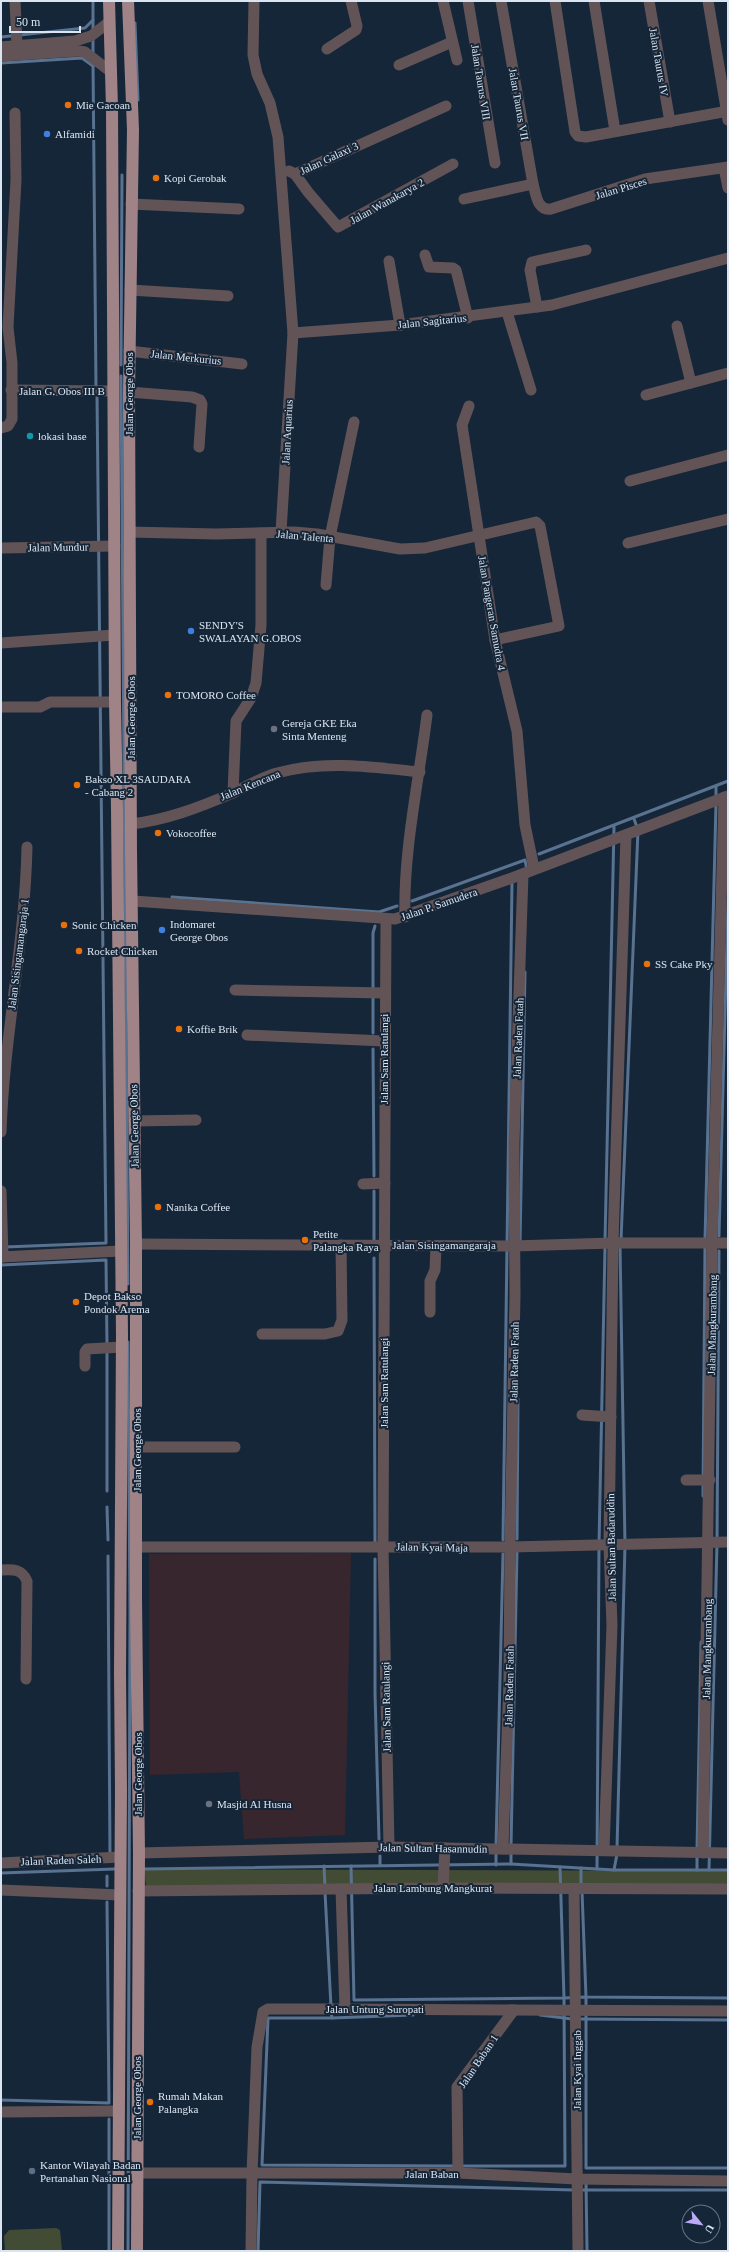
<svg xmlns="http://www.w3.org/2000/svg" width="729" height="2252" font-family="'Times New Roman',serif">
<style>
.education{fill:#38262f}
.green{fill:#424b34}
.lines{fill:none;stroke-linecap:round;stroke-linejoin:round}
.stream{stroke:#597290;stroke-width:3}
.minor{stroke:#625456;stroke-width:11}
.major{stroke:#9f8387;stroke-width:12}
.food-dot{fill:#e8710a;stroke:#162639;stroke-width:1.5}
.shop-dot{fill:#3f7fe0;stroke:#162639;stroke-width:1.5}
.culture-dot{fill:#0f9aa8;stroke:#162639;stroke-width:1.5}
.worship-dot{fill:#6b7280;stroke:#162639;stroke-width:1.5}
.service-dot{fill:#5c6f8a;stroke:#162639;stroke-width:1.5}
.labels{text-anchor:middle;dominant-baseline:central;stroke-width:4;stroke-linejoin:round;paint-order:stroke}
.street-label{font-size:11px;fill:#dae5f1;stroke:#162639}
.poi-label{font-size:11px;fill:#dae5f1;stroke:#162639;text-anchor:start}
</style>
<rect width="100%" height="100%" fill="#162639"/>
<!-- education -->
<polygon class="education" points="351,1553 345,1835 244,1839 239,1772 150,1775 149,1554"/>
<!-- green -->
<g class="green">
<polygon points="144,1869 728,1871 728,1886 146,1886"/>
<polygon points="56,2228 60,2230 62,2251 5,2251 4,2236 9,2230"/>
</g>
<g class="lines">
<!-- stream -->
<g class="stream">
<polyline points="93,1 93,30"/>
<polyline points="135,23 138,100"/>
<polyline points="1,37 85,28 93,20"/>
<polyline points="93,38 93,54"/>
<polyline points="93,62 96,388"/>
<polyline points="1,63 82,58 93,66"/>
<polyline points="121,365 122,175"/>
<polyline points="121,376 128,1284"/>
<polyline points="716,786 716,798"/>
<polyline points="539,854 728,781"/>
<polyline points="172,897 379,912 397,906"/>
<polyline points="412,901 525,860 527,870"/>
<polyline points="373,990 373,933 375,926"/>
<polyline points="373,996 373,1033"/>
<polyline points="373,1049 374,1176"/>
<polyline points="374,1191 374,1243"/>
<polyline points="719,1236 728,901"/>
<polyline points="621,1240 638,830 634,819"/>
<polyline points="705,1240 716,804"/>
<polyline points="605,1241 614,827"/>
<polyline points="520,1244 525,972"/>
<polyline points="5,1247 106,1243 97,394"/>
<polyline points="374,1258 375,1543"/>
<polyline points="1,1265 106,1260 107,1345"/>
<polyline points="128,1342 130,1612 128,2251"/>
<polyline points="107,1351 107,1491"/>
<polyline points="703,1496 705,1246"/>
<polyline points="107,1507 108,1540"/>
<polyline points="517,1539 518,1399"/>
<polyline points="503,1540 512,882"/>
<polyline points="108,1556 110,1856"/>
<polyline points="375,1559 375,1693 379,1839"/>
<polyline points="511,1846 517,1552"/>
<polyline points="496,1847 503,1554"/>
<polyline points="617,1848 625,1545 620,1246"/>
<polyline points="697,1850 701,1642"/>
<polyline points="380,1856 380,1865"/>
<polyline points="697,1856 697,1870"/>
<polyline points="511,1864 511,1852"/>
<polyline points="496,1865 496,1852"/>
<polyline points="324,1866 325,1887"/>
<polyline points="351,1866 354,2000 564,1998 560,1867"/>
<polyline points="581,1868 581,1886"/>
<polyline points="144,1869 511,1864 614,1870 728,1870"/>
<polyline points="597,1869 599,1545 605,1247"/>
<polyline points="614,1870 617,1854"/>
<polyline points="709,1870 717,1543 719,1251"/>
<polyline points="1,1873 115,1869"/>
<polyline points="107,1886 107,1876"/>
<polyline points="582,1891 586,1997 728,1998"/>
<polyline points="325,1892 331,2007"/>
<polyline points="331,2012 332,2018 268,2018 262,2165 455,2166"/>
<polyline points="540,2015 572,2019"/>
<polyline points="332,2018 413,2015"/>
<polyline points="578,2019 728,2020"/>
<polyline points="1,2100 109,2103 107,1902"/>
<polyline points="109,2119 109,2251"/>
<polyline points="461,2166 565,2166 564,1998 586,1997 586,2168 728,2168"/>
<polyline points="586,2182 587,2251"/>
<polyline points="580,2190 728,2190"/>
<polyline points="258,2251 260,2182 574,2190"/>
</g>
<!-- minor -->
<g class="minor">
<polyline points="15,1 17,46"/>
<polyline points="254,1 253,55 257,74 270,103 278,137 293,333 400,325 552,305 728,258"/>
<polyline points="443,1 457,60"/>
<polyline points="468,1 495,163"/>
<path d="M501 1 533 184C536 194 537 211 551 209L645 179 728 167"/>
<polyline points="555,1 575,132 578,136 586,137 728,111"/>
<polyline points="594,1 615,131"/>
<polyline points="649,1 670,122"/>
<polyline points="708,1 728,120"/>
<polyline points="1,47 75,41 91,36 109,22"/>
<polyline points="327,49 356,30 357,26 351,1"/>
<polyline points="1,56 79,51 85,52 111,72"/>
<polyline points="399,65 452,42"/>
<polyline points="724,168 728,188"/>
<polyline points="289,171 295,174 446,106"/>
<polyline points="295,174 308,192 338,227 453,164"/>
<polyline points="464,199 533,184"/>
<polyline points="131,204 239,209"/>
<polyline points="425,255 429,267 453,268 456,270 468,318"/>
<polyline points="389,261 400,325"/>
<polyline points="130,290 228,296"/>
<polyline points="537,307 530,270 532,262 586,250"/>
<polyline points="507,312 531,390"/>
<polyline points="677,326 691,383"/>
<polyline points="129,351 242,364"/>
<polyline points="11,390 112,391"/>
<polyline points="129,392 192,397 200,400 202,404 199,447"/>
<polyline points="646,395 728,373"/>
<polyline points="469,406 462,425 495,640 517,731 525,825 534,868"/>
<polyline points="1,428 8,426 12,419 12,363 8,327 16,180 15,113"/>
<polyline points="630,481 728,455"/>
<polyline points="129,532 216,534 294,532 317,534 400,549 425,548 536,522 540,526 559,626 495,640"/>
<polyline points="281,532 293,333"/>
<polyline points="628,543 728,519"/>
<polyline points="1,548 115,546"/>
<polyline points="326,585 330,537 354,422"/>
<polyline points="1,643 114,635"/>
<polyline points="1,707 40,707 50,702 115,702"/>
<polyline points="233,793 236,721 251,698 256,683 261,625 261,533"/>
<path d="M131 824C167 820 200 807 233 793 248 786 261 777 277 773 324 760 372 767 420 772"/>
<polyline points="133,901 395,919 512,878 728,796"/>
<path d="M405 917C403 852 419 780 427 715"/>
<polyline points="386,919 383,1546 389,1847"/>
<polyline points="235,990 385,993"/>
<polyline points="247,1035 384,1041"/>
<polyline points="134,1121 196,1120"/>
<path d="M1 1132C4 1036 25 943 27 847"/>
<polyline points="363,1184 385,1183"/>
<polyline points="1,1191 3,1257"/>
<polyline points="136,1244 513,1246 613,1243 728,1243"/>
<polyline points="1,1257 120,1251"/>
<polyline points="430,1312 430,1281 435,1270 436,1246"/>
<polyline points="262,1334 325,1334 338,1331 342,1320 341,1245"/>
<polyline points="85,1366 85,1352 87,1349 122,1347"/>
<polyline points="582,1415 611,1417"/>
<polyline points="137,1447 235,1447"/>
<polyline points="686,1480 710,1480"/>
<polyline points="136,1547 510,1547 728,1542"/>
<path d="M1 1570C13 1569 22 1569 27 1581L26 1679"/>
<polyline points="503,1849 509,1681 510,1547 515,1295 514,1143 523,874"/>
<polyline points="604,1850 612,1625 609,1545 613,1243 626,835"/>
<polyline points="139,1853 389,1847 728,1853"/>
<polyline points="703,1853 712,1243 724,797"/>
<polyline points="1,1863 120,1857"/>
<polyline points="443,1888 445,1848"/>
<polyline points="341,1889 345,2009"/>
<polyline points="574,1889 578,2251"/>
<polyline points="1,1890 120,1895"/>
<polyline points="138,1891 443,1888 728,1889"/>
<polyline points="1,2112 119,2111"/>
<polyline points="136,2173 458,2173 577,2179 728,2181"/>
<polyline points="458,2173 457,2087 514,2010 510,2010"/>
<polyline points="251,2251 252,2174 257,2047 263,2012 268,2009 331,2009 728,2011"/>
</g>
<!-- major -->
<g class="major">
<polyline points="109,1 112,108 115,702 117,809 122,1335 120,1673 121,1790 118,2251"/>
<polyline points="128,1 133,130 129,392 131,851 136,1244 136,1600 139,1853 137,2251"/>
</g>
</g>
<!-- markers -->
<g class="food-dot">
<circle cx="68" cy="105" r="4"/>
<circle cx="156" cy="178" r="4"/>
<circle cx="168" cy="695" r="4"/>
<circle cx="77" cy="785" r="4"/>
<circle cx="158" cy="833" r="4"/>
<circle cx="64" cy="925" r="4"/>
<circle cx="79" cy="951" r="4"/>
<circle cx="647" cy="964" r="4"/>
<circle cx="179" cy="1029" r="4"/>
<circle cx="158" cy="1207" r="4"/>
<circle cx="305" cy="1240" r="4"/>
<circle cx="76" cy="1302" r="4"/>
<circle cx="150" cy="2102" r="4"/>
</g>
<g class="shop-dot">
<circle cx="47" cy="134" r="4"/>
<circle cx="191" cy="631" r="4"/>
<circle cx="162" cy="930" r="4"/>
</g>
<circle class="culture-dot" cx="30" cy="436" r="4"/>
<g class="worship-dot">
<circle cx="274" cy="729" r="4"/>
<circle cx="209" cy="1804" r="4"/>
</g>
<circle class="service-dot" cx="32" cy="2171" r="4"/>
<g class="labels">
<!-- street labels -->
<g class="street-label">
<text transform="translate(659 62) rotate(80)">Jalan Taurus IV</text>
<text transform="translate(481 82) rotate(81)">Jalan Taurus VIII</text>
<text transform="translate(519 104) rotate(80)">Jalan Taurus VII</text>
<text transform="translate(329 158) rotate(-25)">Jalan Galaxi 3</text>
<text transform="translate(621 188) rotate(-17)">Jalan Pisces</text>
<text transform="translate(387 201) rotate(-29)">Jalan Wanakarya 2</text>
<text transform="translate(432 321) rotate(-6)">Jalan Sagitarius</text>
<text transform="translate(186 357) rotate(6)">Jalan Merkurius</text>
<text x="62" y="391">Jalan G. Obos III B</text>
<text transform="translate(129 394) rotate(-90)">Jalan George Obos</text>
<text transform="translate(287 432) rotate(-87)">Jalan Aquarius</text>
<text transform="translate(305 536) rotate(5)">Jalan Talenta</text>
<text transform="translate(58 547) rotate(-1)">Jalan Mundur</text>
<text transform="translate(492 613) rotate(80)">Jalan Pangeran Samudra 4</text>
<text transform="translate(131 718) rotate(-90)">Jalan George Obos</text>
<text transform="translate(250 785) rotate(-22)">Jalan Kencana</text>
<text transform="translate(439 904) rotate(-19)">Jalan P. Samudera</text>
<text transform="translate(18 954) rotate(-83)">Jalan Sisingamangaraja 1</text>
<text transform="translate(518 1038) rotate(-88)">Jalan Raden Fatah</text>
<text transform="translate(384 1059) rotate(-90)">Jalan Sam Ratulangi</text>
<text transform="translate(134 1126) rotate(-91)">Jalan George Obos</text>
<text x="444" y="1245">Jalan Sisingamangaraja</text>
<text transform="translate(712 1325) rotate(-89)">Jalan Mangkurambang</text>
<text transform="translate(514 1362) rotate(-89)">Jalan Raden Fatah</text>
<text transform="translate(384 1383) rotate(-90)">Jalan Sam Ratulangi</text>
<text transform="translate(137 1450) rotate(-90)">Jalan George Obos</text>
<text transform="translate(432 1547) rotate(1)">Jalan Kyai Maja</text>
<text transform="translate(611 1547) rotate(-91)">Jalan Sultan Badaruddin</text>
<text transform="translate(707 1649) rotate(-89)">Jalan Mangkurambang</text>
<text transform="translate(509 1686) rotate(-89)">Jalan Raden Fatah</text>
<text transform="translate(386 1707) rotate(-91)">Jalan Sam Ratulangi</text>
<text transform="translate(138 1774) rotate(-90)">Jalan George Obos</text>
<text transform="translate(433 1848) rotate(1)">Jalan Sultan Hasannudin</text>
<text transform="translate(61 1860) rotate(-2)">Jalan Raden Saleh</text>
<text x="433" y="1888">Jalan Lambung Mangkurat</text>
<text x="375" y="2009">Jalan Untung Suropati</text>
<text transform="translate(478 2061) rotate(-56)">Jalan Baban 1</text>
<text transform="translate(577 2070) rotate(-90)">Jalan Kyai Inggab</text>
<text transform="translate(137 2098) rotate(-90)">Jalan George Obos</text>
<text x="432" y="2174">Jalan Baban</text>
</g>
<!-- poi labels -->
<g class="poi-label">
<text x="76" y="105">Mie Gacoan</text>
<text x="55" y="134">Alfamidi</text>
<text x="164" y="178">Kopi Gerobak</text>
<text x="38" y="436">lokasi base</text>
<text x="199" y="625">SENDY'S<tspan x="199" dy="13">SWALAYAN G.OBOS</tspan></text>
<text x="176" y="695">TOMORO Coffee</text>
<text x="282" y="723">Gereja GKE Eka<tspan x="282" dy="13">Sinta Menteng</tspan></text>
<text x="85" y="779">Bakso XL 3SAUDARA<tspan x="85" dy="13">- Cabang 2</tspan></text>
<text x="166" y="833">Vokocoffee</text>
<text x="170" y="924">Indomaret<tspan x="170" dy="13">George Obos</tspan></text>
<text x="72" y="925">Sonic Chicken</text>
<text x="87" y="951">Rocket Chicken</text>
<text x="655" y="964">SS Cake Pky</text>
<text x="187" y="1029">Koffie Brik</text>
<text x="166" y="1207">Nanika Coffee</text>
<text x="313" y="1234">Petite<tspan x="313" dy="13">Palangka Raya</tspan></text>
<text x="84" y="1296">Depot Bakso<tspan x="84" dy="13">Pondok Arema</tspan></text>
<text x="217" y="1804">Masjid Al Husna</text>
<text x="158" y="2096">Rumah Makan<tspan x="158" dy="13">Palangka</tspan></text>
<text x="40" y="2165">Kantor Wilayah Badan<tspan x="40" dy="13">Pertanahan Nasional</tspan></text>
</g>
</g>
<!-- border -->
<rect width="729" height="2252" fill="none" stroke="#dae5f1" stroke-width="4"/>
<!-- north arrow -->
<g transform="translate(701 2224) rotate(120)"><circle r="19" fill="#162639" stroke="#647283"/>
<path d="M0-3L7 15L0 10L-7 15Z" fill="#bcaaf6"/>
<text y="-6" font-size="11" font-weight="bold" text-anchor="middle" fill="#dae5f1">U</text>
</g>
<!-- scale -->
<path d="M10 26v6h70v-6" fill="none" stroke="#dae5f1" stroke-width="2"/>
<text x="16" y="26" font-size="12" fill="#dae5f1" stroke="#162639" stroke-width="3" paint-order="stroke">50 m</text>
</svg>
